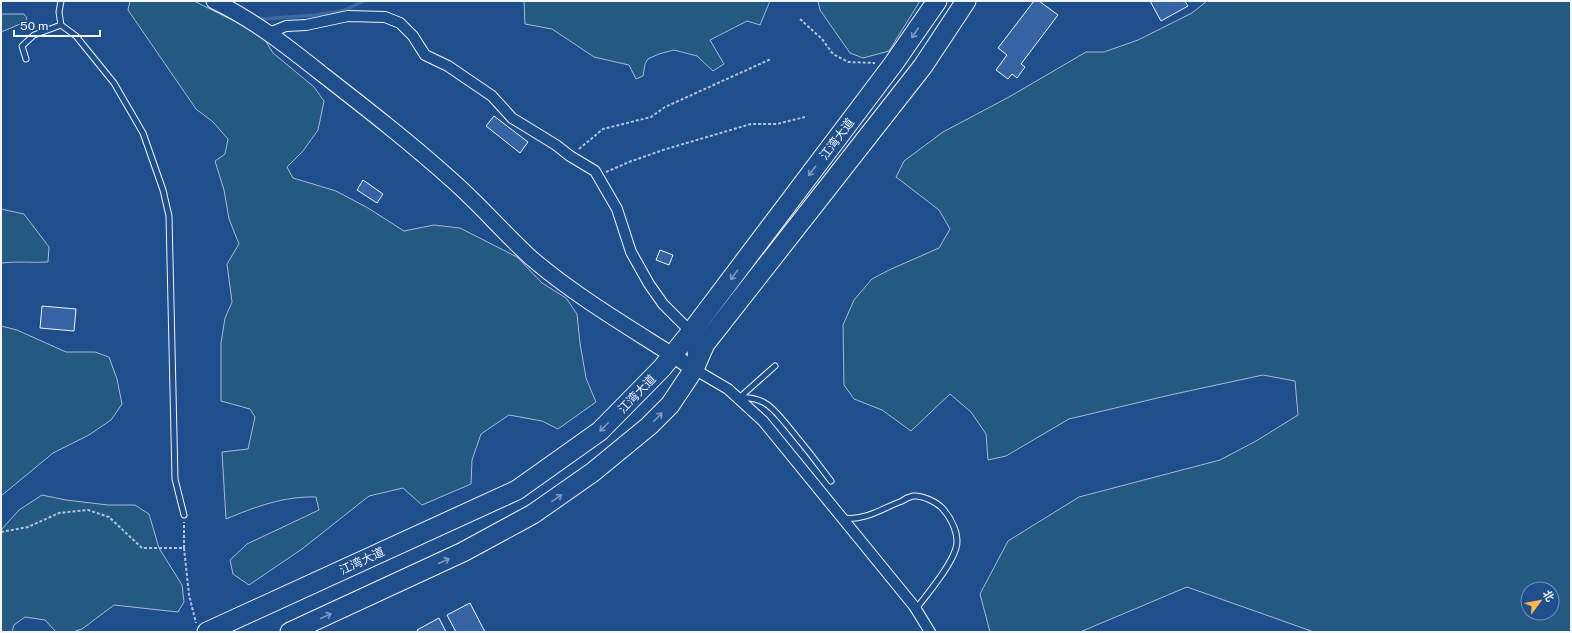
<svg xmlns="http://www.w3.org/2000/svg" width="1572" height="633" font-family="'Public Sans','Noto Sans SC',sans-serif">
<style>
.green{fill:#245a82;stroke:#a8bbd7;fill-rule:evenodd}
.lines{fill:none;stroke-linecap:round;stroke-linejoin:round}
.stream{stroke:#3b69a3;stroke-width:3.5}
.building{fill:#3563a3;stroke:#f2f6ff}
.lane-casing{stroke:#f2f6ff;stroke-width:7}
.street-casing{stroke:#f2f6ff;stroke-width:12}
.secondary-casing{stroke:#f2f6ff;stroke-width:17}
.highway-casing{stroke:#f2f6ff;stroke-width:21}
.path{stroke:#b3c4dc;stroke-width:2;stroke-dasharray:3 2;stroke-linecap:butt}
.lane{stroke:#1f4e8c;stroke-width:5}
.street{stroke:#1f4e8c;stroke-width:10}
.secondary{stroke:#1f4e8c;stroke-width:15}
.highway{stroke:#1f4e8c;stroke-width:19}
.oneway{stroke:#7e9ac0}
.labels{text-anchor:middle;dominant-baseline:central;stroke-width:3;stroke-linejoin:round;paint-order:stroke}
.street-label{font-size:12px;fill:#f2f6ff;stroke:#1f4e8c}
</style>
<rect width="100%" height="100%" fill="#1f4e8c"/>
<!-- green -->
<g class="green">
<path d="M130 1H194L262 35 273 53 314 87 324 101 318 130 303 151 287 167 293 178 336 191 368 208 404 231 434 225 460 228 517 257 542 283 566 298 577 314 580 343 586 378 596 402 558 429 542 421 509 415 481 434 472 460 471 484 422 505 403 488 369 496 302 549 249 585 233 574 230 560 247 544 319 510 316 497C284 496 255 507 226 519L222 452 248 449 255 417 250 409 221 401V343L225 318 232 302 227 264 239 244 229 219 224 190 215 161 225 154 228 139 213 122 196 109 128 10Z"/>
<polygon points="524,1 770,1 760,25 747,21 710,40 724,64 713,71 697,56 674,50 659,54 648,59 645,64 643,76 636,79 629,65 594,57 552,29 525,24"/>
<polygon points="818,1 920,1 889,51 863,58 850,53 820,10"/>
<path d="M1207 1H1571V632H1314L1187 587 1080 632H990L980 594 1008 541 1079 497 1220 460 1256 441 1298 415 1295 381 1263 375 1170 395 1069 419 1006 456 988 460 986 434 971 412 950 394 911 431 882 410 854 399 844 385 843 325 854 300 872 279 889 270 939 248 950 229 939 210 896 177 904 161 943 132 1009 97 1086 52H1104L1138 40 1192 13ZM1528 589H1552V613H1528Z"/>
<polygon points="1,14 24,14 27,18 25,22 1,32"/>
<path d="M1 209 24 214 49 247 48 262C32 263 17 261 1 263Z"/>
<polygon points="1,326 17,330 66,352 95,352 109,357 117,379 122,404 111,420 89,435 53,453 1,496"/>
<polygon points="42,495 66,500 108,505 135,505 149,514 159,548 182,585 184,602 178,612 114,605 82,629 73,632 56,632 45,620 25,617 14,625 12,632 1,632 1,530 19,510"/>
</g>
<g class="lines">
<!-- stream -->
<polyline class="stream" points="256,17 262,19 316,15 343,11 364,1"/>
</g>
<!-- building -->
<g class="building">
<polygon points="1034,1 1039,1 1058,15 1021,64 1025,67 1017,78 1012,74 1008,79 996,70 1007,55 998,48"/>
<polygon points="1150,1 1185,1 1188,6 1161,21"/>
<polygon points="494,116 528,142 520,153 486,126"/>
<polygon points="363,180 383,194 377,203 357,190"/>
<polygon points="660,250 673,255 669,265 656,260"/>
<polygon points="42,306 76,309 74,331 40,328"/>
<polygon points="470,603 485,632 456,632 447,615"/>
<polygon points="439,618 446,632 418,632 417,630"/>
</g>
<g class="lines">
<!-- lane casing -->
<g class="lane-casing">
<g id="lane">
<polyline points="61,1 59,12 61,25 76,36 114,83 143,133 163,190 169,216 175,479 184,515"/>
<polyline points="26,59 22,46 34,35 61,25"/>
<path d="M739 398C748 397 755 398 763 402 773 407 780 417 787 425 802 443 817 462 831 481"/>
<polyline points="739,398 775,366"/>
<path d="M844 518C865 521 883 508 902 501 905 499 909 497 913 496 922 495 937 502 943 509 951 518 960 535 956 548 951 566 928 593 916 609"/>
</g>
</g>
<!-- street casing -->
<g class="street-casing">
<polyline id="street" points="269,33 286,26 306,25 348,16 385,17 400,23 413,36 425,55 448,66 492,96 512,118 556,145 570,156 595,171 617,209 631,252 649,284 663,304 691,332 694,369 728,389 763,421 914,606 930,632"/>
</g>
<!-- secondary casing -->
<g class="secondary-casing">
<path id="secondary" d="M214 1C254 20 288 47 322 74 367 109 412 144 454 182 481 206 504 233 530 257 580 300 639 333 694 369"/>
</g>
<!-- highway casing -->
<g class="highway-casing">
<g id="highway">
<polyline points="207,632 517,490 600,431 662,368 691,332 894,63 937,1"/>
<polyline points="290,632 463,552 533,514 593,472 649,426 670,405 694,369 705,344 923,66 966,1"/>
</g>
</g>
<!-- path -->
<g class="path">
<polyline points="800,19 822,39 833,54 848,62 875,63"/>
<polyline points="579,149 603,129 651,117 665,107 771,59"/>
<polyline points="606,172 629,162 663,150 751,124 777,124 805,117"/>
<polyline points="1,532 28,527 59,513 88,510 109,517 142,548 184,548 184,522"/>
<polyline points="184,548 189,595 196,623"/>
</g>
<!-- lane -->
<use href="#lane" class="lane"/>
<!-- street -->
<use href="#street" class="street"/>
<!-- secondary -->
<use href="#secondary" class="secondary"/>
<!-- highway -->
<use href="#highway" class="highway"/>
</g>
<!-- one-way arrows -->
<defs><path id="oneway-shaft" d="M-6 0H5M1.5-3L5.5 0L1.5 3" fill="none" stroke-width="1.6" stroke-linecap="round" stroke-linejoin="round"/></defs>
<g class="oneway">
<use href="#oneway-shaft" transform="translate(915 33) rotate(124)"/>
<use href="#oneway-shaft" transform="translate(812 171) rotate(127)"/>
<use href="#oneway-shaft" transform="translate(734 275) rotate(127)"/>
<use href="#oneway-shaft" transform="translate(658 417) rotate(-45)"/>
<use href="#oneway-shaft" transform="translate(604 427) rotate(135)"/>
<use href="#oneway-shaft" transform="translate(557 498) rotate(-35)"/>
<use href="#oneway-shaft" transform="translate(444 561) rotate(-25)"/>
<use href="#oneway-shaft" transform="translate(326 616) rotate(-25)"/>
</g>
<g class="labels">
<!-- street labels -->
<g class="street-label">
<text transform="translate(837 139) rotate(-53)">江湾大道</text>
<text transform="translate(637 394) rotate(-46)">江湾大道</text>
<text transform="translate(362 561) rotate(-25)">江湾大道</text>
</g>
</g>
<!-- border -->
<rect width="1572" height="633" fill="none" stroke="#f2f6ff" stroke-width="4"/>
<!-- north arrow -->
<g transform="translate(1540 601) rotate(58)"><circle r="19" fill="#1f4e8c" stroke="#7391ba"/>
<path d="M0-3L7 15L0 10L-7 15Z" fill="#ffb74d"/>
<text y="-6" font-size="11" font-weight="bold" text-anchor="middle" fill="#f2f6ff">北</text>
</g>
<!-- scale -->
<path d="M14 30v6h86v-6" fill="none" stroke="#f2f6ff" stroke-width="2"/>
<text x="20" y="30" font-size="12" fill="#f2f6ff" stroke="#1f4e8c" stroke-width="3" paint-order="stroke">50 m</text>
</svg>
